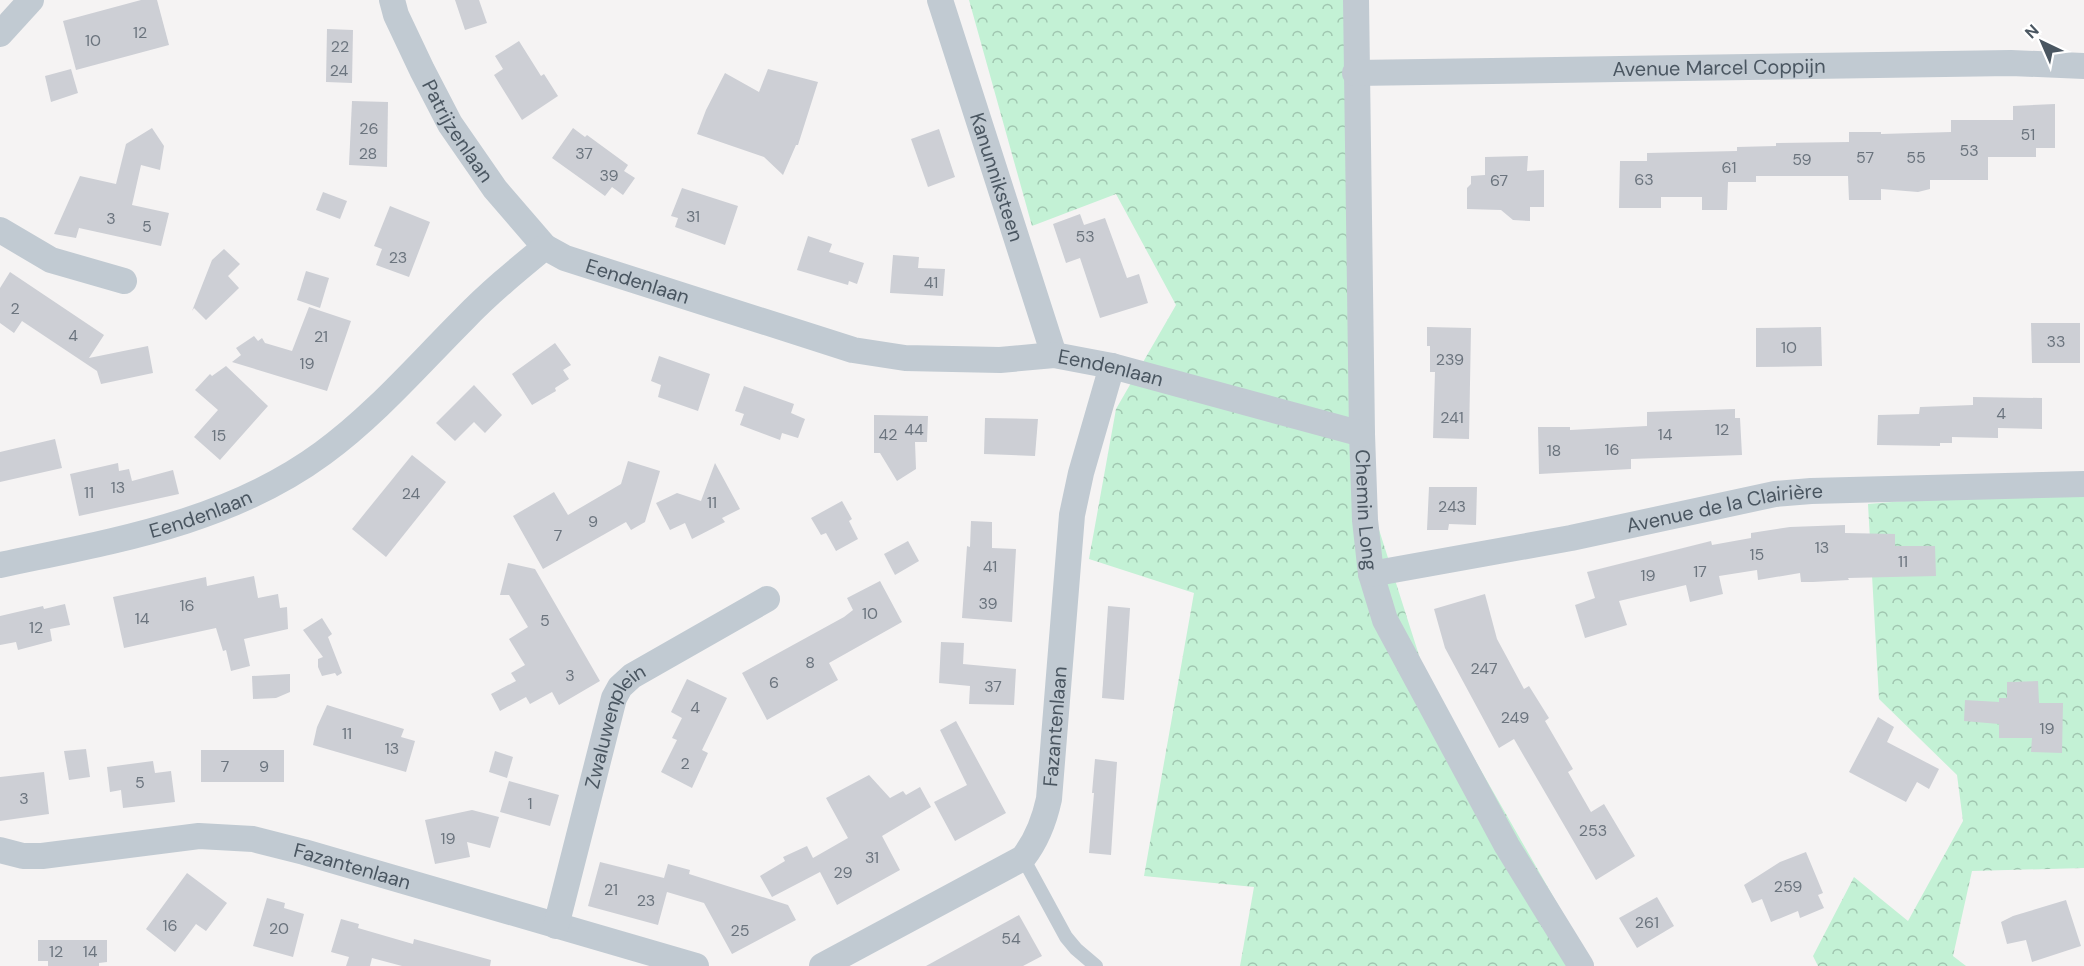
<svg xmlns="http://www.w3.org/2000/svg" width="2084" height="966" font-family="'DM Sans',sans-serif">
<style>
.forest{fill:url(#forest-crowns)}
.building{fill:#cdcfd5}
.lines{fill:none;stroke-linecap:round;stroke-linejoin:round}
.service{stroke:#c1cad2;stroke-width:14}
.minor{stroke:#c1cad2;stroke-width:26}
.labels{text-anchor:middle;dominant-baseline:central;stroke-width:4.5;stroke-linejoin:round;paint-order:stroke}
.number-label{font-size:16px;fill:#6b747e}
.street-label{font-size:20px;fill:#4a5661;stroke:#fff}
</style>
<defs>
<pattern id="forest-crowns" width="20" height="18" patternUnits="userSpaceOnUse" patternTransform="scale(1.5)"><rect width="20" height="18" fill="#c3f1d5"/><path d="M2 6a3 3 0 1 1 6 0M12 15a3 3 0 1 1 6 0" fill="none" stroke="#a0c6b0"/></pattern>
</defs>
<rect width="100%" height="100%" fill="#f5f3f3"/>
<!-- forest -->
<g class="forest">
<polygon points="969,0 1345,0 1353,448 1424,671 1593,966 1240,966 1254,887 1144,876 1194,593 1089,559 1116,409 1176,305 1116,194 1032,226"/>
<polygon points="2084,486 2084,868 1972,871 1953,956 1966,966 1818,966 1813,956 1854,877 1908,921 1963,821 1957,775 1879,699 1868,504"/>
</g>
<!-- building -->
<g class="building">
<polygon points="141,0 157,0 169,45 76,70 63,21"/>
<polygon points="455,0 479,0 487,23 465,30"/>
<polygon points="327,29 353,30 352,83 326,82"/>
<polygon points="519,41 541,76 544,74 558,96 522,120 494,75 503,69 495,56"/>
<polygon points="71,69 78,93 51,102 45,76"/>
<polygon points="768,69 818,82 798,145 796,145 783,175 764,157 697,134 706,110 725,73 759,92"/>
<polygon points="352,101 388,102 387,167 349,165"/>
<polygon points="2055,104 2055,148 2036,148 2036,157 1988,157 1988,180 1930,180 1930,189 1918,192 1881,189 1881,200 1849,200 1848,176 1756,176 1756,182 1728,182 1727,210 1702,210 1702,197 1661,197 1661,208 1619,208 1620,161 1647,161 1647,153 1737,151 1737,147 1776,146 1776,143 1849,142 1849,132 1881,132 1881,134 1951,132 1951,120 2013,120 2013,106"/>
<polygon points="152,128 164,146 160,170 141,165 132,205 169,213 161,246 79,228 76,238 54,234 80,176 116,184 126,144"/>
<polygon points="573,128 585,137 587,135 628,165 624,171 635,178 623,195 612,187 605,196 552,158"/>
<polygon points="939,129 955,177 928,187 911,139"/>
<polygon points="1528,156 1527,171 1544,170 1544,207 1530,207 1530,221 1513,220 1501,210 1467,209 1467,188 1471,184 1471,176 1485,175 1485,157"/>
<polygon points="682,188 738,206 725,245 675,227 678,218 671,216"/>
<polygon points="323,192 347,201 340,219 316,210"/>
<polygon points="390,206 430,222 409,277 376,265 382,249 374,246"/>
<polygon points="1080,214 1084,225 1105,218 1127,278 1139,274 1148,303 1100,318 1080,258 1066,263 1053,224"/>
<polygon points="808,236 832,244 829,252 864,263 857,284 849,281 848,285 797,270"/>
<polygon points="224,249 240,264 228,276 239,288 206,320 194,308 192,311 212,260"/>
<polygon points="893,255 919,257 918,268 945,269 943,296 890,293"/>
<polygon points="306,271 329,278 320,308 297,300"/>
<polygon points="10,272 104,335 89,358 148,346 153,373 101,384 97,371 22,321 14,333 0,323 0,288"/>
<polygon points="309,307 351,321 327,391 232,362 241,355 236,348 254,336 258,341 262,338 265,343 292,351"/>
<polygon points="2031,323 2080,323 2080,363 2032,363"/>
<polygon points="1427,327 1471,328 1469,439 1433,438 1435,372 1430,372 1430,346 1427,346"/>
<polygon points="1821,327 1822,366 1756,367 1756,328"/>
<polygon points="555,343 571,365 563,370 569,379 555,388 556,391 532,405 512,374"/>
<polygon points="659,356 710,374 698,411 658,397 661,385 651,381"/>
<polygon points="226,366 268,406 220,460 194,437 218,410 195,390 210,374 212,376"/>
<polygon points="474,385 502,415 485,433 474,422 455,441 436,423"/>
<polygon points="744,386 794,404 791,413 805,419 798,438 782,433 780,440 740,425 744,414 735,411"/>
<polygon points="1973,397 2042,398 2042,429 1998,428 1998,438 1952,437 1952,443 1940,443 1940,446 1877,445 1878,415 1919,414 1920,407 1973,405"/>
<polygon points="1735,409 1735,418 1740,418 1742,455 1631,459 1631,469 1539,474 1538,427 1570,427 1570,430 1647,426 1647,412"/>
<polygon points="874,415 928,416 927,442 915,442 916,469 897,481 880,453 874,453"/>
<polygon points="985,418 1038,419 1035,456 984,454"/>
<polygon points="55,439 62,468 0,482 0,452"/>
<polygon points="412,455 446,482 386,557 352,529"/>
<polygon points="628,461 660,471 645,522 631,530 626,522 543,569 513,516 554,492 568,515 621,484"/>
<polygon points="118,463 119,471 129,469 132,481 173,470 179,494 79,516 70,474"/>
<polygon points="715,463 740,509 722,518 725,522 692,539 685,523 670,530 656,503 677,493 701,501"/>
<polygon points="1429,487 1477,487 1476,525 1449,524 1448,530 1427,530"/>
<polygon points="842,501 852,519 849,521 858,539 836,551 826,533 821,535 811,518"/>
<polygon points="971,521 992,522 992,548 1016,549 1012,622 962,618 967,546 970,547"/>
<polygon points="1845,525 1845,533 1895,534 1895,546 1935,546 1936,576 1848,578 1849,580 1813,582 1801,582 1800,573 1758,580 1757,570 1719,576 1723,594 1690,602 1686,585 1619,601 1627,625 1585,638 1575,605 1595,598 1587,572 1711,541 1712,545 1751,538 1751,533 1790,527"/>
<polygon points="908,541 919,561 895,575 884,554"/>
<polygon points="508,563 535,569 600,681 559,705 552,692 530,704 526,697 500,711 491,694 516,681 511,673 525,665 509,639 528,627 509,595 500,595"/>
<polygon points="254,576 258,598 278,594 280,608 287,607 288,629 244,639 250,666 231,671 226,650 223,651 216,628 124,648 113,597 206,577 207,586"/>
<polygon points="880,581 902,622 829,663 838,680 767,720 742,673 844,617 853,610 847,598"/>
<polygon points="1485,594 1497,639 1524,689 1529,686 1549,718 1545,721 1573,769 1568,772 1591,812 1604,804 1635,856 1596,880 1514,739 1499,748 1445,648 1434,609"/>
<polygon points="65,604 70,625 50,629 52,641 18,650 16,642 0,645 0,616 43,606 44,609"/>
<polygon points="1108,606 1130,608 1124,700 1102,698"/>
<polygon points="322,618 332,634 328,637 342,673 337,676 335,673 322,676 318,667 318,659 323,657 303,630"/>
<polygon points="941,642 964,643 963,664 1016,669 1014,705 969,704 970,686 939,683"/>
<polygon points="290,674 290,692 276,698 253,699 252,676"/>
<polygon points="687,679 727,698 702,750 708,753 692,788 661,772 677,740 672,738 682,718 671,712"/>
<polygon points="2038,681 2039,703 2063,703 2062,753 2031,752 2032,738 1999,738 1999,724 1964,721 1965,700 1999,702 1999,698 2007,698 2007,682"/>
<polygon points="327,705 404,729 401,737 415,741 406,772 313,745 317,727"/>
<polygon points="1878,717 1894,727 1887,742 1939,769 1929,789 1917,782 1906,802 1849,772"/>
<polygon points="956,721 1006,813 955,841 934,802 967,785 940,730"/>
<polygon points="86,749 90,777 69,780 64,751"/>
<rect x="201" y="750" width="83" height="32"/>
<polygon points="495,751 513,757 507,778 489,772"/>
<polygon points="1095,759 1117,762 1111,855 1089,853 1094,793 1092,793"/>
<polygon points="153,761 155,773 171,771 175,802 123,808 121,790 110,792 107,767"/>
<polygon points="44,772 49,814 0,821 0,777"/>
<polygon points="869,775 890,798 903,791 906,795 920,787 931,807 882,836 900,870 837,905 820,872 772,897 760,876 785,861 783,857 807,846 813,858 848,838 826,798"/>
<polygon points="509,781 559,795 550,826 500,812"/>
<polygon points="472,810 499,817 490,848 467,842 470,857 435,864 425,820"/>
<polygon points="1806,852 1823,893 1818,895 1824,908 1800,918 1798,911 1771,922 1762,899 1752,903 1744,885 1780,862"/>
<polygon points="600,862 664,878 668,864 690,870 689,874 788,905 796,920 732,954 704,903 667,892 658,925 588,906"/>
<polygon points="187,873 227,903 206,931 196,924 175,952 146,929"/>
<polygon points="1657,897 1674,926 1637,948 1619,918"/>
<polygon points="267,898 285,903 284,908 304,914 293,957 253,946"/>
<polygon points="2066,900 2081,946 2032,962 2026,940 2007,944 2001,922 2013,916"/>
<polygon points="1019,915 1042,956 1023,966 926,966"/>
<polygon points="341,919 359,924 358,928 413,944 414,939 491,960 490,966 402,966 372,958 370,966 346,966 349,957 331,952"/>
<polygon points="38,940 107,940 107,962 99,963 99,966 48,966 48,961 38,961"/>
</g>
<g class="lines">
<!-- service -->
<polyline class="service" points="1023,858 1066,937 1076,949 1096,966"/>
<!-- minor -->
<g class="minor">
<path id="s1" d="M392 0 396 15 422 70 450 124 495 189 545 247"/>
<path id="s2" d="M940 0 1054 355"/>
<path id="s3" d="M1356 0 1362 434 1365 520 1371 574 1385 620 1507 846 1581 966"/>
<polyline points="0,34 31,0"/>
<path id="s4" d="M1355 73 2011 63 2084 66"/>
<polyline points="0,230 51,260 124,281"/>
<path id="s5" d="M0 565C112 541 228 523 323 453 375 415 418 365 464 319 489 293 517 270 545 247L565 258 853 350 905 358 1000 360 1054 355 1112 366 1362 434"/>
<path id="s6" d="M1371 574 1571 538 1775 494 1811 491 2084 484"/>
<path id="s7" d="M0 850 23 856H42L199 836 253 839 304 852 696 966"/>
<path id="s8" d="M556 926 614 698 620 687 632 676 767 599"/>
<path id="s9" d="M822 966 1023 858C1037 840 1044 822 1049 799L1072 515 1081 473 1112 366"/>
</g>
</g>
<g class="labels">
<!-- number labels -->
<g class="number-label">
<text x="140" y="32">12</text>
<text x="93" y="40">10</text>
<text x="340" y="46">22</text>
<text x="339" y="70">24</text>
<text x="369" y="128">26</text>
<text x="2028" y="134">51</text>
<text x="1969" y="150">53</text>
<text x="368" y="153">28</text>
<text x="584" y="153">37</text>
<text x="1865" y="157">57</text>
<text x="1916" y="157">55</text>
<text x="1802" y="159">59</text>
<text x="1729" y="167">61</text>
<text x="609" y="175">39</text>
<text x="1644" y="179">63</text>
<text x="1499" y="180">67</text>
<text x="693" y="216">31</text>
<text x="111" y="218">3</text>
<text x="147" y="226">5</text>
<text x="1085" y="236">53</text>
<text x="398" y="257">23</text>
<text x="931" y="282">41</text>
<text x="15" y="308">2</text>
<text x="73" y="335">4</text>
<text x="321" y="336">21</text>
<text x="2056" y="341">33</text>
<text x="1789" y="347">10</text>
<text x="1450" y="359">239</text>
<text x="307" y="363">19</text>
<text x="2001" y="413">4</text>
<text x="1452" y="417">241</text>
<text x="914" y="429">44</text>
<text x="1722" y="429">12</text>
<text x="888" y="434">42</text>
<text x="1665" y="434">14</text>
<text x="219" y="435">15</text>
<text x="1612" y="449">16</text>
<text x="1554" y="450">18</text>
<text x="118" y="487">13</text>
<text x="89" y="492">11</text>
<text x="411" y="493">24</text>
<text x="712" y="502">11</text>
<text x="1452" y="506">243</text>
<text x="593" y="521">9</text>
<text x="558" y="535">7</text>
<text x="1822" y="547">13</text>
<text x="1757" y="554">15</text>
<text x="1903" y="561">11</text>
<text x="990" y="566">41</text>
<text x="1700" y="571">17</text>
<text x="1648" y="575">19</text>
<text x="988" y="603">39</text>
<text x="187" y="605">16</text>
<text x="870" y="613">10</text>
<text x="142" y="618">14</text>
<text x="545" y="620">5</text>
<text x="36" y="627">12</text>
<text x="810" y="662">8</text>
<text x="1484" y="668">247</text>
<text x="570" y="675">3</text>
<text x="774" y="682">6</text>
<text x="993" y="686">37</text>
<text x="695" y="707">4</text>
<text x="1515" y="717">249</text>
<text x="2047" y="728">19</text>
<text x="347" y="733">11</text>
<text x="392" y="748">13</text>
<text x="685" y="763">2</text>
<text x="225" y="766">7</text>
<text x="264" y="766">9</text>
<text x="140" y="782">5</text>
<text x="24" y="798">3</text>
<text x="530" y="803">1</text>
<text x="1593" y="830">253</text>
<text x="448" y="838">19</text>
<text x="872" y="857">31</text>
<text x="843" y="872">29</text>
<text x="1788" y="886">259</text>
<text x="611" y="889">21</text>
<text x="646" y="900">23</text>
<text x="1647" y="922">261</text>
<text x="170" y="925">16</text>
<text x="279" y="928">20</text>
<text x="740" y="930">25</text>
<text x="1011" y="938">54</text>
<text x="56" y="951">12</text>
<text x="90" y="951">14</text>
</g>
<!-- street labels -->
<g class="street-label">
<text stroke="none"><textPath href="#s4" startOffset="364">Avenue Marcel Coppijn</textPath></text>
<text stroke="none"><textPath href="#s1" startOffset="147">Patrijzenlaan</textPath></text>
<text stroke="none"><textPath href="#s2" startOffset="186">Kanunniksteen</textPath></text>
<text stroke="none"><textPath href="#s5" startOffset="747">Eendenlaan</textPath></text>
<text stroke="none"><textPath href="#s5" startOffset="1233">Eendenlaan</textPath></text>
<text stroke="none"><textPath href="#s6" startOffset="360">Avenue de la Clairière</textPath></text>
<text stroke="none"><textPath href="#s3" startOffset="510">Chemin Long</textPath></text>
<text stroke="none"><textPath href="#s5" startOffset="207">Eendenlaan</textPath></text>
<text stroke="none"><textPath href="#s9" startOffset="366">Fazantenlaan</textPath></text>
<text stroke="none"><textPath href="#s8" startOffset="210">Zwaluwenplein</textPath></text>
<text stroke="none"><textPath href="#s7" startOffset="358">Fazantenlaan</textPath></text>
</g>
</g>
<!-- north arrow -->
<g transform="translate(2042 42) rotate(316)" stroke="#ffffff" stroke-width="4.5" paint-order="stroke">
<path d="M0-4.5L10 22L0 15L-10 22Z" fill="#4a5661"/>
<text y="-9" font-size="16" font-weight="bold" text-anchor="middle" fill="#4a5661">N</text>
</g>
</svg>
